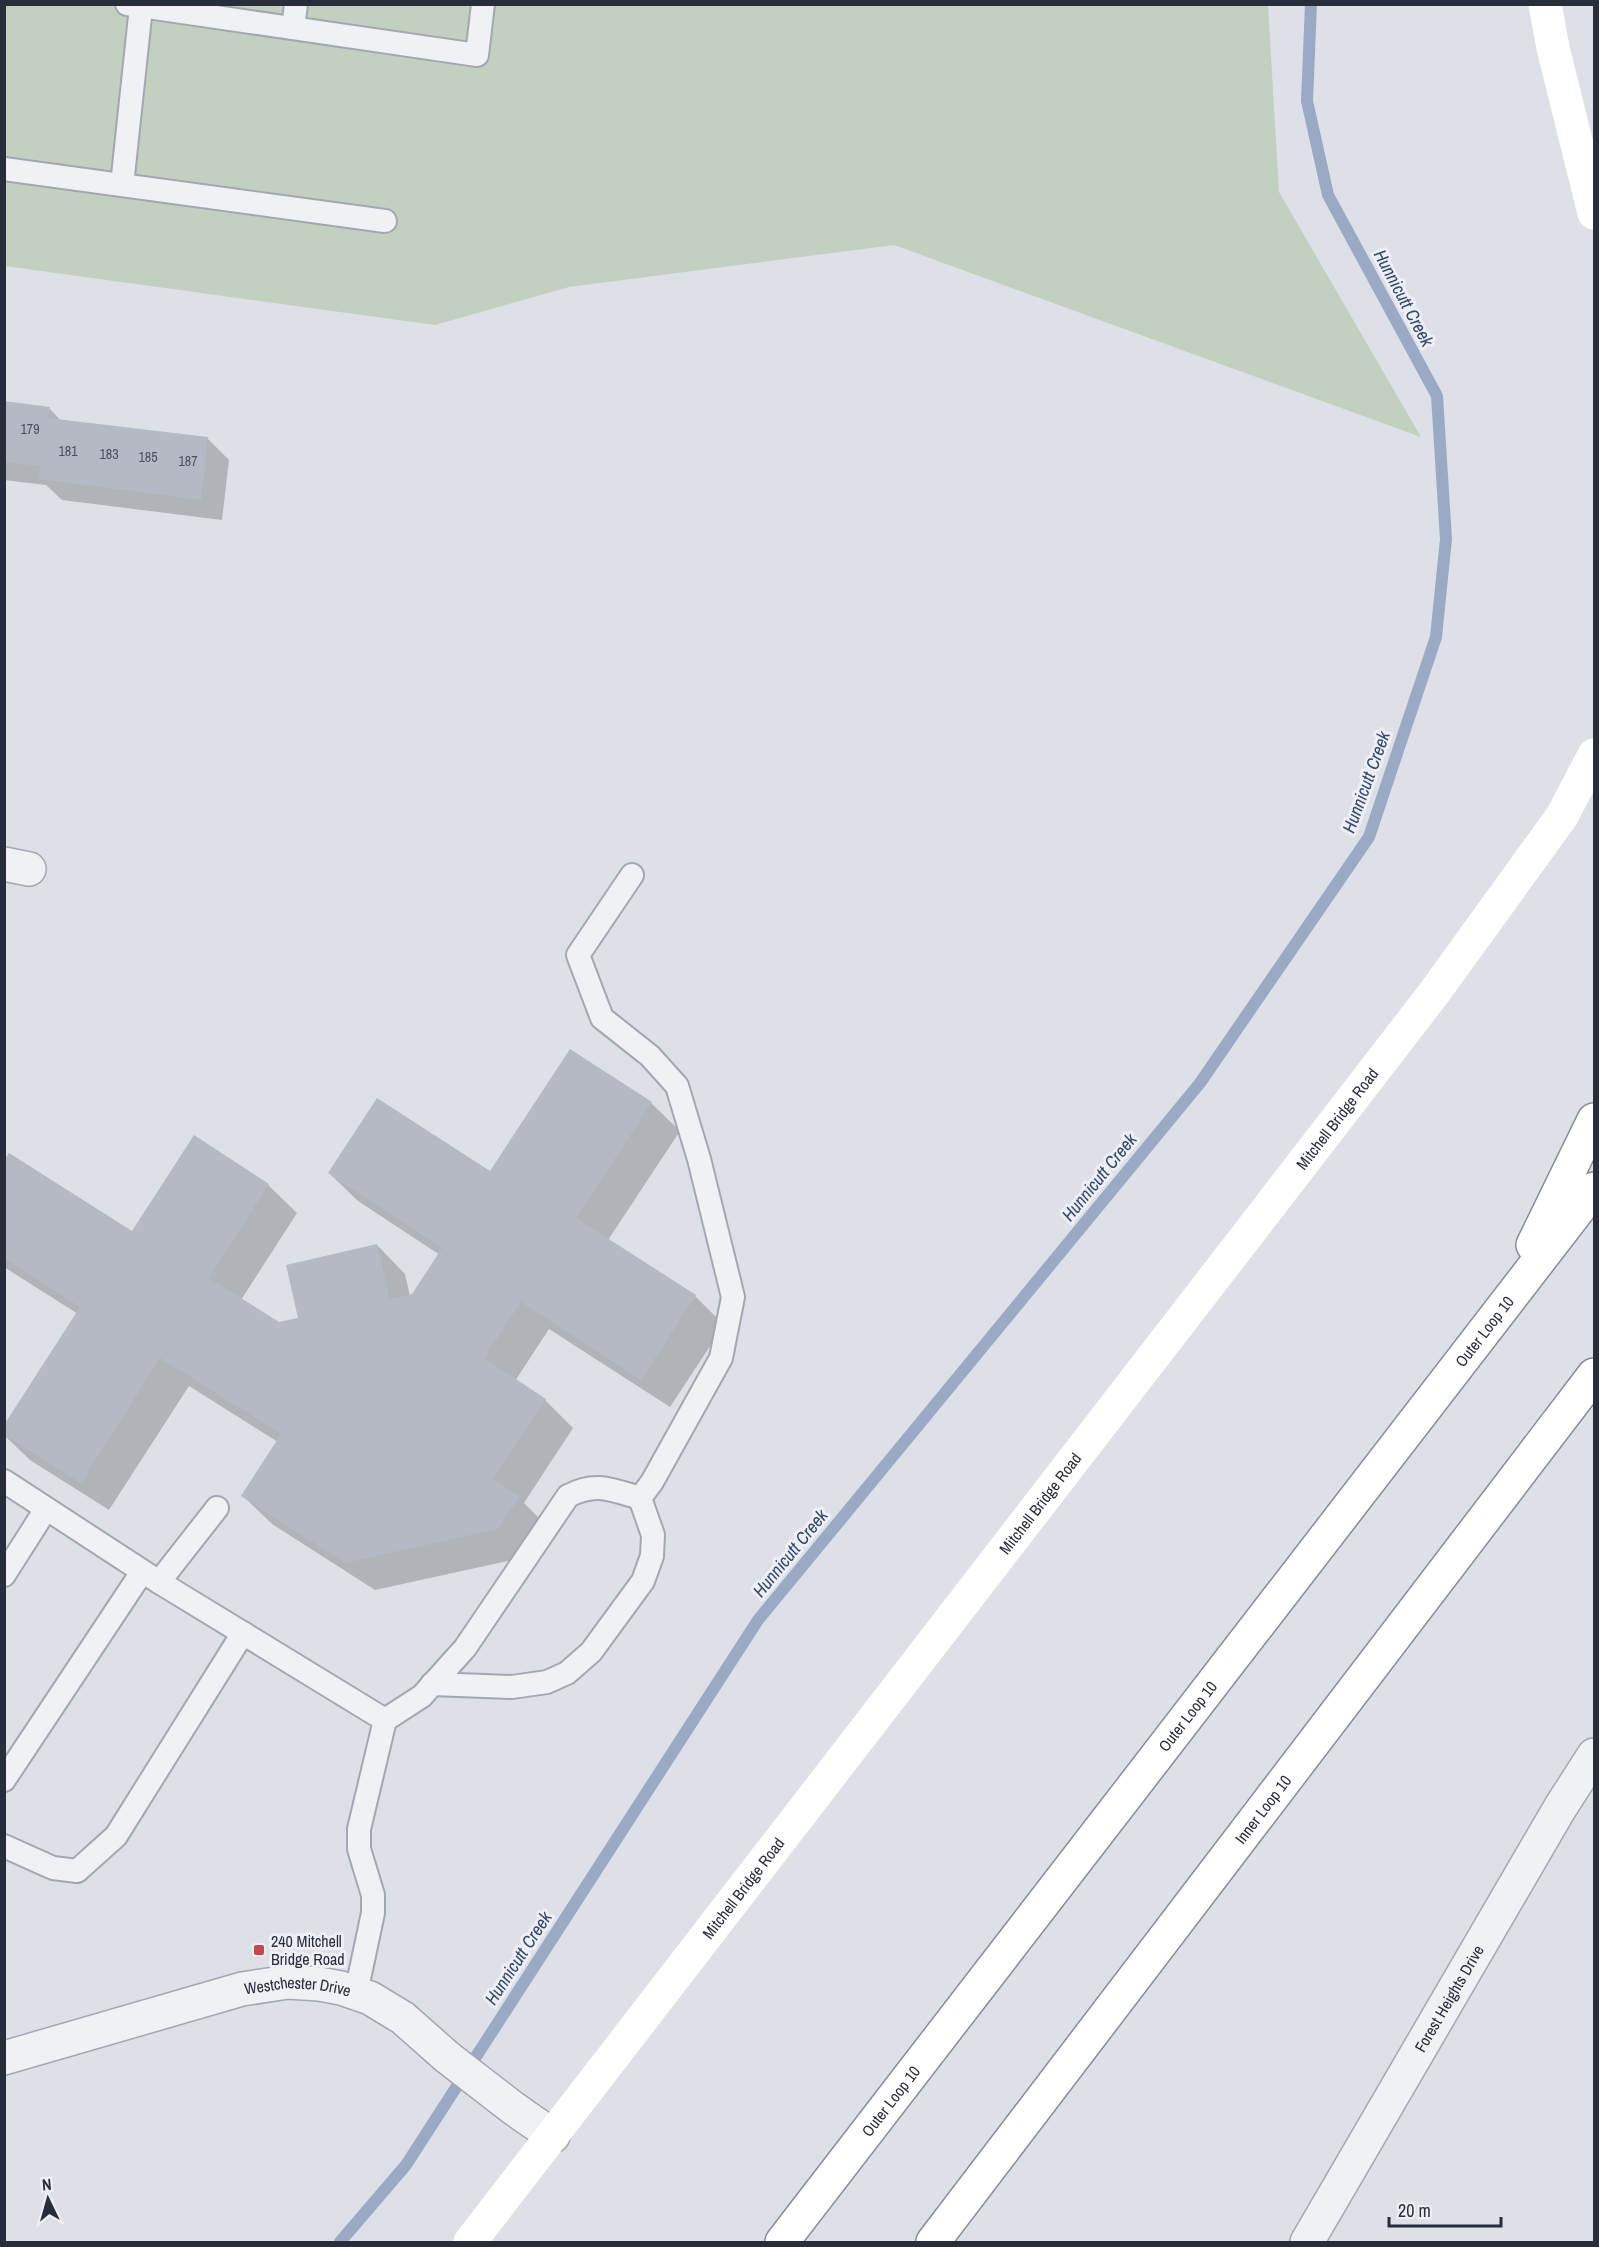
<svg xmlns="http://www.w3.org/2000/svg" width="1599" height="2247" font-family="'Archivo Narrow',sans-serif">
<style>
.green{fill:#c2d0bf}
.shadow{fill:#0003}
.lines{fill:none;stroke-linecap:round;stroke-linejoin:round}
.stream{stroke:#9aaac5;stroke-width:12}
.building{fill:#b5b9c3}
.lane-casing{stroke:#a3a7b0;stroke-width:26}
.street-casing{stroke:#a3a7b0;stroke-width:36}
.highway-casing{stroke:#868c9c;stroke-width:36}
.lane{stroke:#f0f1f5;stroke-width:22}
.street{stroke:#f0f1f5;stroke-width:33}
.secondary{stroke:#fff;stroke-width:33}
.highway{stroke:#fff;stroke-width:33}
.poi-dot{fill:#c6484e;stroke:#edeff4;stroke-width:2}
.labels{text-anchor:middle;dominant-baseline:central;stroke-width:6;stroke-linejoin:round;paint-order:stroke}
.number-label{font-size:14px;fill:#4b505e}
.street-label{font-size:16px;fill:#282d3c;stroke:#edeff4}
.poi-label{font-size:16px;fill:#282d3c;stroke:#edeff4;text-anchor:start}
.water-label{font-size:18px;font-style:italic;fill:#34486e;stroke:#edeff4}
</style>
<rect width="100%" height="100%" fill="#dde0e6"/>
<!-- green -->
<polygon class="green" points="5,5 1268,5 1279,192 1421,437 894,245 569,287 435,325 5,266"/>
<!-- shadow -->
<g class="shadow">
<polygon points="4,403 49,408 61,421 208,439 229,460 222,520 62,500 46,485 4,480"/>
<polygon points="570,1051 651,1103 680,1131 608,1240 695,1296 724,1325 670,1407 549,1329 515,1381 545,1400 573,1428 524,1503 547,1526 526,1557 375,1590 272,1524 243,1496 278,1442 189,1386 109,1510 30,1460 4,1435 78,1314 4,1267 4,1163 133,1233 268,1185 297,1213 241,1300 279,1323 300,1319 377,1245 405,1274 410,1296 413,1295 440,1255 358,1201 329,1173 490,1173"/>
</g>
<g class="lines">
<!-- stream -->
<polyline class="stream" points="340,2242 406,2165 758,1620 1200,1083 1369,837 1436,637 1446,539 1437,396 1328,195 1307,101 1311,4"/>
</g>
<!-- building -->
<g class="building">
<polygon points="4,401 50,407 48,418 208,437 201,500 39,479 40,466 4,462"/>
<polygon points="570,1049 652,1102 576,1218 696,1295 641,1380 521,1302 484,1358 546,1399 493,1479 520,1496 498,1529 345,1563 241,1496 281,1434 160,1358 81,1483 4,1435 4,1425 80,1307 4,1258 4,1160 9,1153 132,1231 194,1135 269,1184 209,1278 279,1322 298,1318 286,1265 377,1244 390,1299 412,1294 442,1248 328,1173 377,1098 490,1171"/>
</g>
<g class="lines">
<!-- lane casing -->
<g class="lane-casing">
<g id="lane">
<polyline points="127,4 477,55 483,4"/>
<polyline points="293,28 296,4"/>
<polyline points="4,169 385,221"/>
<polyline points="122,185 141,7"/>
<polyline points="4,1481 159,1582 217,1508"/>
<polyline points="4,1575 46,1509"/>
<polyline points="159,1582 385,1720 359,1829 359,1849 373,1895 373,1913 356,1993"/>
<polyline points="432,1684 512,1687 547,1682 567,1673 591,1652 643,1581 652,1556 653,1535 640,1498 652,1482 721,1358 733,1297 699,1159 677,1086 650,1056 602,1018 578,955 632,875"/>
<path d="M385 1720 422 1696 465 1648 568 1496C596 1481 612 1490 640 1498"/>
<polyline points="4,1780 142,1572"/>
<polyline points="4,1846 53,1868 77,1871 116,1836 243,1633"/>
</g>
</g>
<!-- street casing -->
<g class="street-casing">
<g id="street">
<polyline points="4,864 29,869"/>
<path id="s1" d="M4 2058 242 1989 288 1982 319 1984 341 1988 370 1998 403 2018 447 2057 513 2108 553 2136"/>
<path id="s2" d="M1307 2242 1560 1808 1594 1755"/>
</g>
</g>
<!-- highway casing -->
<g class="highway-casing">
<g id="highway">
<polyline points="1533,1245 1594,1120"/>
<path id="s4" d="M782 2242 1594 1189"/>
<path id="s5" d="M933 2242 1594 1375"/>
</g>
</g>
<!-- lane -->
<use href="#lane" class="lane"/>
<!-- street -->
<use href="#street" class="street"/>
<!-- secondary -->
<g class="secondary">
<polyline points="1545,4 1553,48 1594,213"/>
<path id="s3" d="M470 2242 1434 993 1562 816 1594 755"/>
</g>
<!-- highway -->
<use href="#highway" class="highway"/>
</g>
<!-- markers -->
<rect class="poi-dot" x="253" y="1944" width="12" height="12" rx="3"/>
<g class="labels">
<!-- number labels -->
<g class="number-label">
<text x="30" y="429">179</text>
<text x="68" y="451">181</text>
<text x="109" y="454">183</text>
<text x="148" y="457">185</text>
<text x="188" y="461">187</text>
</g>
<!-- street labels -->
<g class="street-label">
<text stroke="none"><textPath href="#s3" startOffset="1419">Mitchell Bridge Road</textPath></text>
<text stroke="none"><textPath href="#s4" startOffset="1150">Outer Loop 10</textPath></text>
<text stroke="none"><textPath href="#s3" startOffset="933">Mitchell Bridge Road</textPath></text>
<text stroke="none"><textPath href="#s4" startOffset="664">Outer Loop 10</textPath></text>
<text stroke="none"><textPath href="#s5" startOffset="544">Inner Loop 10</textPath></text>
<text stroke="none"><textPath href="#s3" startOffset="447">Mitchell Bridge Road</textPath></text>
<text stroke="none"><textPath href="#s1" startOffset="304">Westchester Drive</textPath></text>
<text stroke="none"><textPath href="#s2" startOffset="282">Forest Heights Drive</textPath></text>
<text stroke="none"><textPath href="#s4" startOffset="178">Outer Loop 10</textPath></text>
</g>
<!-- poi labels -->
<g class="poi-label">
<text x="271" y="1941">240 Mitchell<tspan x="271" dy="18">Bridge Road</tspan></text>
</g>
<!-- water labels -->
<g class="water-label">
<text transform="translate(1404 298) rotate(62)">Hunnicutt Creek</text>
<text transform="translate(1366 782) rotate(-70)">Hunnicutt Creek</text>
<text transform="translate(1099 1177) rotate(-51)">Hunnicutt Creek</text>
<text transform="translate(790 1553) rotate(-51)">Hunnicutt Creek</text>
<text transform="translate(518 1958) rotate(-57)">Hunnicutt Creek</text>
</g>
</g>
<!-- border -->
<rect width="1599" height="2247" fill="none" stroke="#282d3c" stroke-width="12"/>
<!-- north arrow -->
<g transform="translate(48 2199) rotate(355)" stroke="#edeff4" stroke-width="4.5" paint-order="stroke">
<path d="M0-4.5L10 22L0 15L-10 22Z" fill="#282d3c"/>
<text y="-9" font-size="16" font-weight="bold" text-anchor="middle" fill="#282d3c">N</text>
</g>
<!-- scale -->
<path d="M1389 2217v9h112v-9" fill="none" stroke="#282d3c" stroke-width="3"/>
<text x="1398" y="2217" font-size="18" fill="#282d3c" stroke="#edeff4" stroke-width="4.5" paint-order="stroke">20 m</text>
</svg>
